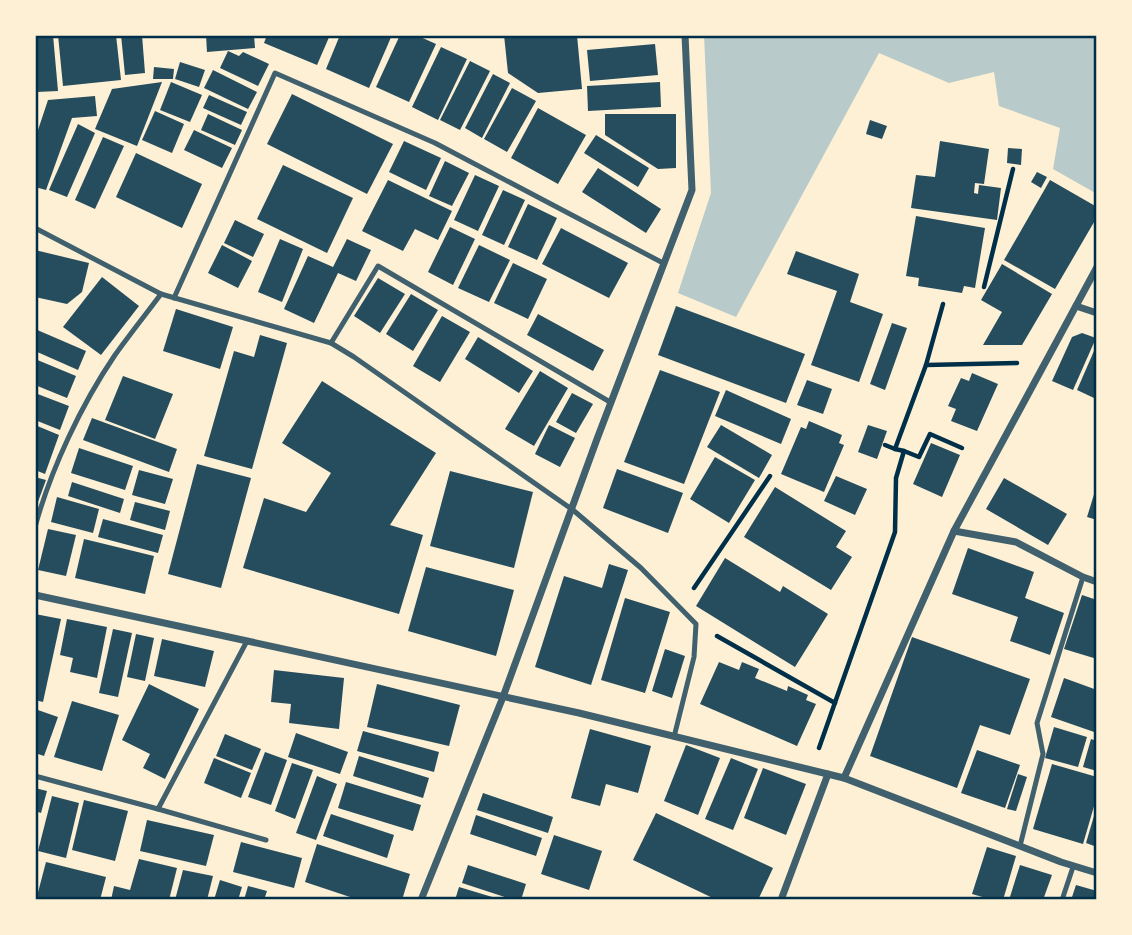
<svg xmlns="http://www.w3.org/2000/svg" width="1132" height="935" font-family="Spectral,serif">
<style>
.green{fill:#b9caca}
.building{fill:#264d5e}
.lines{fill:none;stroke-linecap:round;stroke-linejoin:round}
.path{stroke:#003049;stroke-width:4.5}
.service{stroke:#3f606c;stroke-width:5}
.minor{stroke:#3f606c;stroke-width:7}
.neatline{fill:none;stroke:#003049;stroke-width:2.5}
</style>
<rect width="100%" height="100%" fill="#fdf0d5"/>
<!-- green -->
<polygon class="green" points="704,35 1097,35 1097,194 1053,169 1060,128 999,106 994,72 949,83 879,53 736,317 678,293 711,193"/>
<!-- building -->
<g class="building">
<polygon points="35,35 53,35 58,91 37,92"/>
<polygon points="58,35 116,35 121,80 63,86"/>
<polygon points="121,35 142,35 145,73 125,75"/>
<polygon points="206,35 254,35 255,48 207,52"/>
<polygon points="267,35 330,35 317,65 264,43"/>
<polygon points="340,35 392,35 369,88 326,69"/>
<polygon points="400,35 416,35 436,44 409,102 376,87"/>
<polygon points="504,35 577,35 582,89 538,93 508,73"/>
<polygon points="655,44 658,75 590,81 587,50"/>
<polygon points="441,47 467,59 438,120 412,107"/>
<polygon points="228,51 239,56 243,52 269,64 258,86 220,68"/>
<polygon points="470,61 490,71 460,130 440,120"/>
<polygon points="180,62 205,70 199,87 175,79"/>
<polygon points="154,67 174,69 173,79 153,79"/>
<polygon points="213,70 257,92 248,109 204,88"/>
<polygon points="493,74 510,83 482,138 465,128"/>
<polygon points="162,82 137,146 95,129 112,89"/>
<polygon points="171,82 202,95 190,122 160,110"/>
<polygon points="660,82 661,107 588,111 587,86"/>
<polygon points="512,88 536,101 507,152 484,139"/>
<polygon points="292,94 393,144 367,194 267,144"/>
<polygon points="209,95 247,112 241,125 203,108"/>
<polygon points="95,96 97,116 72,118 46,190 35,187 35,139 48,100"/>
<polygon points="538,108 586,135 558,184 511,158"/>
<polygon points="155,111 184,124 172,153 142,140"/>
<polygon points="208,114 242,130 235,145 201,130"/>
<polygon points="605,114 676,114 676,168 658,169 605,135"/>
<polygon points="870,120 887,126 882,139 866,134"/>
<polygon points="78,124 95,133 67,197 49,190"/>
<polygon points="194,130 232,148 222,168 184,150"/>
<polygon points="596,135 649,168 638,187 584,153"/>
<polygon points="103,137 124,146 95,209 75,200"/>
<polygon points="404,141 441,158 426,190 389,172"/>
<polygon points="940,141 989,149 984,184 975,183 974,193 978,194 979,185 1001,188 997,220 911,208 916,175 935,177"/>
<polygon points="1008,148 1022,149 1021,165 1007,163"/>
<polygon points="136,153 202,184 182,228 116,197"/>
<polygon points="445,161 469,173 452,206 429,196"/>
<polygon points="283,165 353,198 327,253 257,219"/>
<polygon points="598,168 661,209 646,233 582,192"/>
<polygon points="1037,172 1047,177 1041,188 1031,182"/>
<polygon points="475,175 499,186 478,231 454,220"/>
<polygon points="388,180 452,211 438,240 415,229 403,251 362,231"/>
<polygon points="1050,180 1097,207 1097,217 1055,289 1004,260"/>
<polygon points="503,190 525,200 504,245 482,235"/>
<polygon points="528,204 557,218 537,260 508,247"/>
<polygon points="916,216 985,228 975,288 964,286 962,293 918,286 919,278 906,276"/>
<polygon points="235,220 264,234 253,257 224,243"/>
<polygon points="450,227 475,239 453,285 428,272"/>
<polygon points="561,228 628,263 609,298 542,264"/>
<polygon points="280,239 303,249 282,302 258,292"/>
<polygon points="347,239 371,250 356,281 338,273 314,323 284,309 308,256 333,267"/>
<polygon points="222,245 252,261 238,288 208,273"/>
<polygon points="479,245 510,260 489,302 458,288"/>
<polygon points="35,250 89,263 82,292 67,304 35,297"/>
<polygon points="796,251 859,274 850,302 883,314 859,382 811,365 837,291 787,274"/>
<polygon points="513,263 547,279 528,319 494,303"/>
<polygon points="1002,264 1052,294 1022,345 983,345 1002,312 981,300"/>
<polygon points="102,277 139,306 101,355 63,327"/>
<polygon points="378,278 405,294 380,333 354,316"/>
<polygon points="411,294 438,310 413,351 386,334"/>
<polygon points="676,306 805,354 786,403 658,355"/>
<polygon points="176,309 233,327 220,369 163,351"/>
<polygon points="538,314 604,350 593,371 527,335"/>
<polygon points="442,316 470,332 440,382 413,366"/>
<polygon points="892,323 907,328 885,390 870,384"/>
<polygon points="35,329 86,351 78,370 35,351"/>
<polygon points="1082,333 1096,338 1073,390 1052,381 1072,337"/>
<polygon points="260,335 287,343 252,469 204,456 234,351 254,357"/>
<polygon points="478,337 533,371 519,393 465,359"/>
<polygon points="1097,344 1097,393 1094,398 1077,390"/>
<polygon points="35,359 76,376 67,398 35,385"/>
<polygon points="660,370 720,392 684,484 624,462"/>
<polygon points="540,371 568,388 534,446 505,429"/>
<polygon points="972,373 998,384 977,431 951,421 956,409 948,406 961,378 969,381"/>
<polygon points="123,376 173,394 155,439 105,420"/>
<polygon points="807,380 832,389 823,414 797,405"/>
<polygon points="322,381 436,453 390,525 423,535 399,614 243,568 264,498 306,512 331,473 282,443"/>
<polygon points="726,390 791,419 781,444 715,416"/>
<polygon points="35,393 69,406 60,430 35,420"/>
<polygon points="572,393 593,404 576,433 556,422"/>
<polygon points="92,418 177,449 169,472 83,440"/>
<polygon points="809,421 842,435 839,443 844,445 824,492 781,474 801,427 806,429"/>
<polygon points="35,425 59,435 45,474 35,470"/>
<polygon points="549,425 575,438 560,467 535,454"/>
<polygon points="721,425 772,455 759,478 707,447"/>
<polygon points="868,425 887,431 877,459 858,452"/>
<polygon points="931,443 960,455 942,497 913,484"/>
<polygon points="79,448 133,466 125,490 71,473"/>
<polygon points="715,457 755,480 729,523 690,499"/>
<polygon points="197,464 251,478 221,588 168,574"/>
<polygon points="617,469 683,493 668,533 603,508"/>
<polygon points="139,470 173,479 165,504 132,495"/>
<polygon points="450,471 533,492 514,568 430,546"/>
<polygon points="836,476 867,489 855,515 824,501"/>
<polygon points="35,477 46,480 35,510"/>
<polygon points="1004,478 1067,514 1048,545 986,509"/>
<polygon points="72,482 124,499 120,513 68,496"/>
<polygon points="775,487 846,531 836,547 852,557 831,590 744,537"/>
<polygon points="1096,488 1097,488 1097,520 1087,517"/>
<polygon points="57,497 99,509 93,533 51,522"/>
<polygon points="135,502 170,511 165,530 130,520"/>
<polygon points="103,519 163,535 158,553 98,537"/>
<polygon points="48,529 76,535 66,576 38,570"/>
<polygon points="84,539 154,556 145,594 75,578"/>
<polygon points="968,548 1034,572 1025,598 1064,613 1050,655 1010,641 1018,617 952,594"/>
<polygon points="725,558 780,592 783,586 828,614 795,667 696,606"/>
<polygon points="609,564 628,570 591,685 535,667 564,576 602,588"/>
<polygon points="426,567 514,590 496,656 408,631"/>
<polygon points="1082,595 1097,600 1097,659 1064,649"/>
<polygon points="625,598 670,612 645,693 601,680"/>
<polygon points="35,614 61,619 43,702 35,700"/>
<polygon points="67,619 107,627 97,678 70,672 73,658 60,655"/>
<polygon points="113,629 132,633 118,697 99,693"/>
<polygon points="136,634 154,638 145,681 127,677"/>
<polygon points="912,637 1030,679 1010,735 980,725 957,788 870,756"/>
<polygon points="162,639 214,651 205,687 154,676"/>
<polygon points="665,649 685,656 672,698 652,691"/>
<polygon points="719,662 739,670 742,662 759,669 755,678 787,691 788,686 808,695 806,700 816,704 797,746 700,704"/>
<polygon points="274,670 344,678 339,729 289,723 291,704 271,702"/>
<polygon points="1064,678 1097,690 1097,733 1051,717"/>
<polygon points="149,684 199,709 165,779 143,768 150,754 122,740"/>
<polygon points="377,684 460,705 449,746 367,727"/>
<polygon points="72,701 119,715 102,771 54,757"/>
<polygon points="35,709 58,717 44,756 35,753"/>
<polygon points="1054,727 1087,737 1078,767 1045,758"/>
<polygon points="590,729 651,746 638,793 606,784 600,806 571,798"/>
<polygon points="363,731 439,752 434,772 357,751"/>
<polygon points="296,733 348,752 340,774 288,757"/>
<polygon points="225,734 261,749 252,770 216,756"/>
<polygon points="1091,739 1097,741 1097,771 1083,767"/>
<polygon points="686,745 720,758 698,815 664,801"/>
<polygon points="977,750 1020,765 1005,808 961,793"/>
<polygon points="265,752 287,760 271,805 248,797"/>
<polygon points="359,756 429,778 423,798 353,776"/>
<polygon points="214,758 251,773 241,798 204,783"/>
<polygon points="731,758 758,769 733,830 705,819"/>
<polygon points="292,763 313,770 295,819 275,811"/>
<polygon points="1052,764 1097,777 1097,796 1083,844 1033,829"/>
<polygon points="763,768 806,784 786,835 744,818"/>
<polygon points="1018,774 1027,777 1016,811 1007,809"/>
<polygon points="317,776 337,784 316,840 296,833"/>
<polygon points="346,782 421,805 413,831 338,808"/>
<polygon points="35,788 47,791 41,813 35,811"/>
<polygon points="483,793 553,817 548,833 477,810"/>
<polygon points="52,796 79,803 66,858 38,851"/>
<polygon points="84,800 128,811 115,861 72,850"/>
<polygon points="1096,809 1097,809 1097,847 1086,843"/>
<polygon points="656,813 773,868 758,900 717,900 633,860"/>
<polygon points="331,814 394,835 387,858 323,836"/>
<polygon points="476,815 542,838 536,856 470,834"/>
<polygon points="147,820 214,835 206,866 140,851"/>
<polygon points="554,835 602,851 589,890 541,874"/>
<polygon points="241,842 302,858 294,888 233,872"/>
<polygon points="317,844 410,874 402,900 359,900 305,882"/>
<polygon points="987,847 1016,856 1003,900 993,900 972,894"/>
<polygon points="139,859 177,868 169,900 111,900 114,886 130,890"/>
<polygon points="46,862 106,877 100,900 36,900"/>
<polygon points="468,865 526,884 521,900 514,900 462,883"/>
<polygon points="1020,865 1052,875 1043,900 1009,900"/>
<polygon points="183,870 213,876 207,900 175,900"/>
<polygon points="220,880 242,887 238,900 214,900"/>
<polygon points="1076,885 1097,891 1097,900 1071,900"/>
<polygon points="248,886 267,891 264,900 244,900"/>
<polygon points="459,887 499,899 499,900 455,900"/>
</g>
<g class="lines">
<!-- path -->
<g class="path">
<polyline points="984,287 1013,169"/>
<polyline points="926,365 1017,363"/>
<polyline points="885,445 895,449"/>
<polyline points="904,451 919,457 930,434 962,448"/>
<polyline points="694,588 770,476"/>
<polyline points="717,636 835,703"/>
<polyline points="819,748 895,532 896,478 904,451 895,449 926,365 943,304"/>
</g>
<!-- service -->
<g class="service">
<polyline points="35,228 161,294 331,343 354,357 573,510 641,568 696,624 694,657 674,737"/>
<polyline points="174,298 275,73 435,143 663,263"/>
<polyline points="331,343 378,266 610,402"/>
<path d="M35 527C51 469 81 405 115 355 130 334 146 314 161 294"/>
<polyline points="35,776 158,809 247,641"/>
<polyline points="158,809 266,840"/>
<polyline points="1020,846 1043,754 1037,723 1083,577"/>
<polyline points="1062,900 1073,867"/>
</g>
<!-- minor -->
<g class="minor">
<polyline points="1076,306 1097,313"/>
<polyline points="954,531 1016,542 1083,577 1097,582"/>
<polyline points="35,595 579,713 844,778 1061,862 1097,873"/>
<polyline points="844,778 954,531 1097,267"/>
<polyline points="421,900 503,697 597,439 692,190 685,35"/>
<polyline points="781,900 828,774"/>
</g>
</g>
<!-- border -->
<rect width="1132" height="935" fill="none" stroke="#fdf0d5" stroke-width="74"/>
<rect x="37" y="37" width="1058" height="861" class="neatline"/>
</svg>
